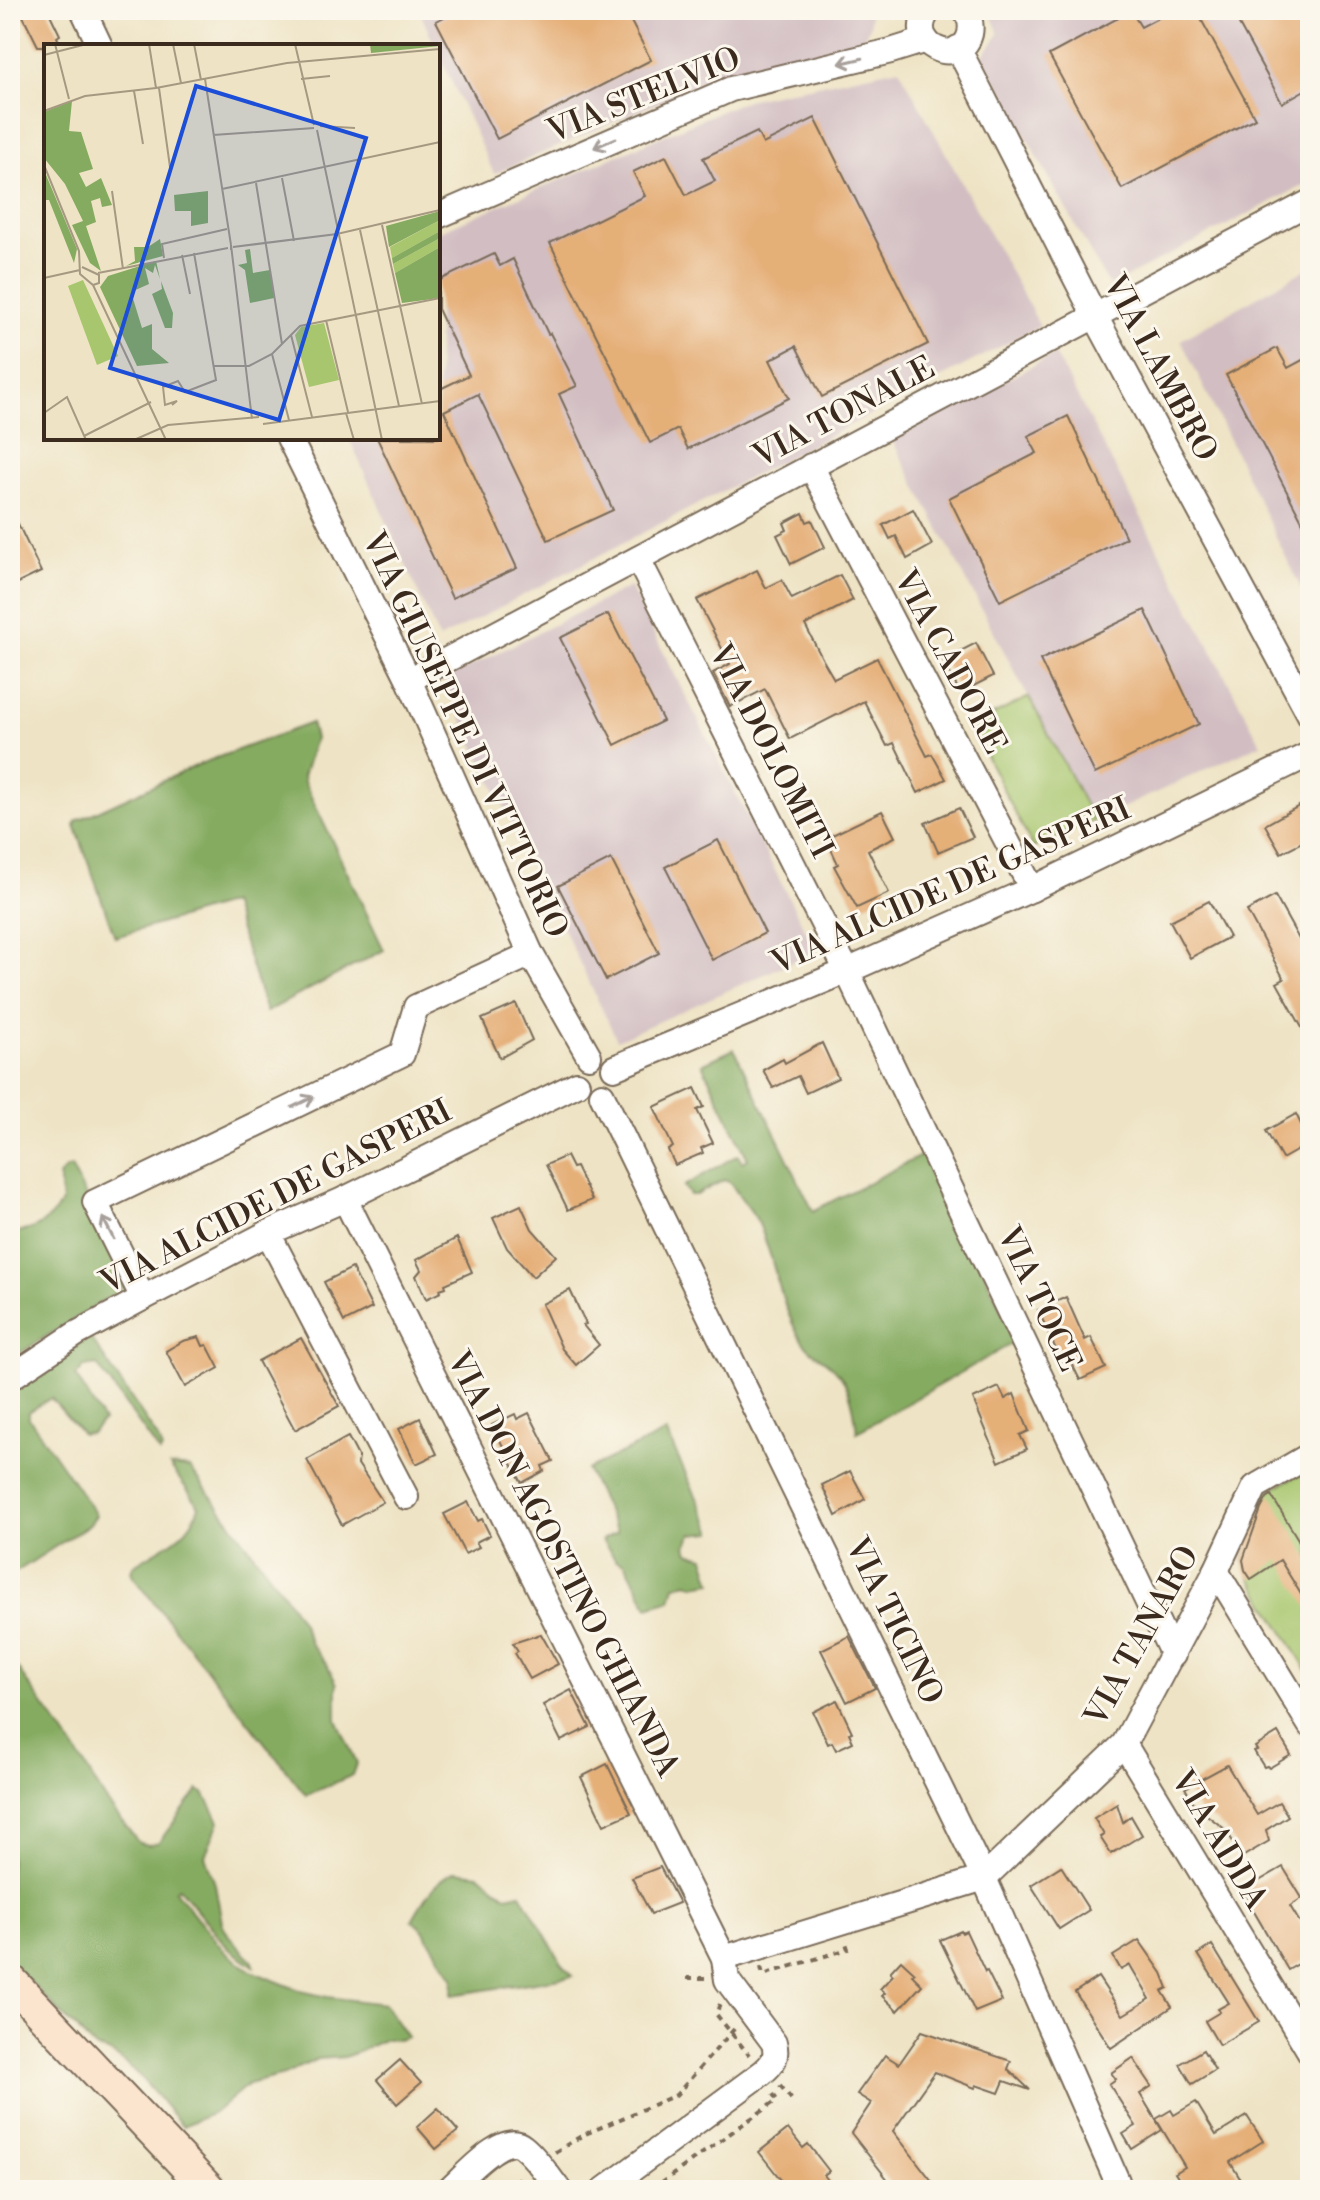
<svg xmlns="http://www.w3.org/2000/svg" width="1320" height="2200" font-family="'Libre Bodoni',serif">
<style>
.industrial{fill:#d2bec2}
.green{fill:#a7c66d;stroke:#717846;stroke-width:2}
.forest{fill:#85ab60;stroke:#606a3f;stroke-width:2}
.building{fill:#e5af78}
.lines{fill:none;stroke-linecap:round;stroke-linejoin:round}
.minor-casing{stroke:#7a6b58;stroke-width:28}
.secondary-casing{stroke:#7a6b58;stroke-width:36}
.path{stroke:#7a6b58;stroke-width:4;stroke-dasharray:6 6;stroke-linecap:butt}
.minor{stroke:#fff;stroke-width:24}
.secondary{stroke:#fce5cf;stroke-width:32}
.oneway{stroke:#a79f9a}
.labels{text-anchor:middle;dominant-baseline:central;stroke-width:6;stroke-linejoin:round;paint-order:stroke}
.street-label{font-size:32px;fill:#3b2a1e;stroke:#fbf7ec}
.inset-road{fill:none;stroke:#a69982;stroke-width:2}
.view{fill:#1d4ed8;fill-opacity:0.15;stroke:#1d4ed8;stroke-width:4}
.inset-edge{fill:none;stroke:#3b2a1e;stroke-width:4}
</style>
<rect width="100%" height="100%" fill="#fbf7ec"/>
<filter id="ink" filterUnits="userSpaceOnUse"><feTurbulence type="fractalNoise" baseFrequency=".0125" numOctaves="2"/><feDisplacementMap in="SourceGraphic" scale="16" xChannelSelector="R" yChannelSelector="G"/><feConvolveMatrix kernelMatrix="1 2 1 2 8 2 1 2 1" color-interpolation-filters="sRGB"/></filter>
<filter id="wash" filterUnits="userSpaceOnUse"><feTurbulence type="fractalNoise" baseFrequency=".006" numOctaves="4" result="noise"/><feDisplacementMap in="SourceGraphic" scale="32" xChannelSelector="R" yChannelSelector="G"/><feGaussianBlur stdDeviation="1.8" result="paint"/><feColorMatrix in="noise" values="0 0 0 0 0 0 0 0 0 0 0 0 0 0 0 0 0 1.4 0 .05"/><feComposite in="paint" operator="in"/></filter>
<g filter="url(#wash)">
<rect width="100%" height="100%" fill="#eee3c4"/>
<!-- industrial -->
<g class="industrial">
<polygon points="419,10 870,10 870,27 863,38 837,51 724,74 494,174 438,52 438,46 435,46"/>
<polygon points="989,10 1310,10 1310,182 1109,286 982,57 999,34"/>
<polygon points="899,68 1040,326 439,639 349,438 438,438 438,232 747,100"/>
<polygon points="1310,267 1310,607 1181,340"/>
<polygon points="1055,354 1261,744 1094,821 892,440"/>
<polygon points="630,587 816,951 617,1040 443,680"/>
</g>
<!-- green -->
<g class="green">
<polygon points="1029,697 1094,821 1033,848 971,726"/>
<polygon points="1310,1469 1310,1675 1251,1579 1243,1560 1268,1491"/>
</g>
<!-- forest -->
<g class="forest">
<polygon points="311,723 315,739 303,776 304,782 384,950 266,1012 231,903 115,937 75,825 76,821 200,764"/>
<path d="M734 1049 813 1211 928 1152 1016 1341 857 1432C854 1404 849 1377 825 1361 814 1353 806 1348 799 1336 779 1301 775 1260 759 1224 752 1209 739 1198 731 1183L724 1180 696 1195H690L684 1186 738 1155 742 1162 748 1159 702 1064Z"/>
<path d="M71 1167 130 1284 10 1359V1237C18 1229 27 1232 36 1227 46 1222 56 1211 62 1202L59 1176 64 1170Z"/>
<polygon points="90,1337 157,1437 162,1450 160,1453 97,1365 84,1367 76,1376 103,1421 91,1433 82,1434 51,1398 29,1412 29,1418 96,1515 90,1524 10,1576 10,1390"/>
<polygon points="666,1432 713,1532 692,1534 686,1546 689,1552 704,1557 712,1582 694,1585 687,1582 675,1586 671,1600 648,1607 625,1563 616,1560 602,1540 617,1532 587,1470"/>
<path d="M170 1466 190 1468 283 1593 301 1621 310 1643 327 1665 337 1684V1720L357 1764 353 1775 306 1795 133 1576 131 1571 133 1566C158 1548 190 1539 199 1506Z"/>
<path d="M10 1658 74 1748 105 1799 139 1843 149 1845 159 1842 198 1790 204 1793 219 1821 205 1856 215 1884 222 1923 229 1936 253 1961 254 1966 228 1948 179 1888 175 1891 225 1952 251 1971 301 1991 327 1997 384 2004 407 2037 397 2040 386 2039 345 2057 317 2059 284 2075 248 2084 214 2113 183 2126C161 2104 127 2051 96 2049L10 1962Z"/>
<path d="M455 1871 479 1874 507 1896 521 1893 562 1964 573 1976 452 1995 453 1978 423 1930 412 1920C424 1899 433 1883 455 1871Z"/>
</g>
<g id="blocks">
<!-- building -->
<g class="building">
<polygon points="20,10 48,10 60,35 57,37 61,46 38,46"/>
<polygon points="457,10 625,10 651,60 497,139 436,21"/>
<polygon points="1173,10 1196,10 1255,118 1122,189 1049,55 1131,11 1141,27"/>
<polygon points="1231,10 1310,10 1310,87 1282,103"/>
<polygon points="815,118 928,344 822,397 796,346 770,360 789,398 688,449 678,429 650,443 550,243 645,196 633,172 666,156 686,195 715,181 703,158 757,132 763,144"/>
<polygon points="494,254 500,266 513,259 548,334 550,333 577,386 559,394 613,510 548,540 478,394 444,411 517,568 452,598 377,438 438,438 438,390 469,375 438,309 438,281"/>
<polygon points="1277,348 1288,368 1310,356 1310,536 1226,375"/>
<polygon points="1068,416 1126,538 1000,601 949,498 1037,453 1028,436"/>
<polygon points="10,507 41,572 10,587"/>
<polygon points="913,509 932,545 907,559 896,536 890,539 883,525"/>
<polygon points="803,513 807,522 812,520 825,547 791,564 777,535 787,530 784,523"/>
<polygon points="757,570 766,588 782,580 792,599 840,575 853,600 805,625 823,660 834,679 877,658 927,756 932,754 946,779 918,793 894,743 887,746 864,701 790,739 765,689 730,707 713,673 730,664 697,600"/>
<polygon points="1145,610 1199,724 1095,774 1040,660"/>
<polygon points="608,614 663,721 615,745 560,638"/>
<polygon points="976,643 993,676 960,693 943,660"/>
<polygon points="1310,800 1310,838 1281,853 1265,825"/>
<polygon points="959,808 973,837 938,852 925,823"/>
<polygon points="882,811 895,837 868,850 889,893 857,908 834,866 838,864 826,838"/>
<polygon points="718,840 765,933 712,960 665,867"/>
<polygon points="611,859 659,953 606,980 558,886"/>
<polygon points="1275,896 1310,959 1310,1042 1277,983 1284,979 1247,911"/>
<polygon points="1209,901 1229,937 1190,958 1170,921"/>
<polygon points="516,1004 532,1040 500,1058 482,1019"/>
<polygon points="822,1043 838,1078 806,1093 798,1076 773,1088 763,1070 783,1059 785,1063"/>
<polygon points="695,1088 704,1107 697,1110 713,1143 701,1148 703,1153 675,1165 668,1150 673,1147 654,1107"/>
<polygon points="1296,1114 1310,1143 1282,1159 1266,1131"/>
<polygon points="566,1156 572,1168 576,1167 592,1200 568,1210 546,1165"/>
<polygon points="521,1205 532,1229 556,1256 533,1277 507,1248 493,1218"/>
<polygon points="457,1238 472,1272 445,1284 446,1287 440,1289 441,1292 426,1299 416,1276 421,1270 416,1260"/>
<polygon points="352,1268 372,1308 344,1322 324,1282"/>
<polygon points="570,1290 586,1324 583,1325 599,1345 576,1365 562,1349 542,1304"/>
<polygon points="1066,1297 1085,1340 1091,1337 1106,1368 1080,1380 1071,1362 1063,1365 1038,1310"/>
<polygon points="199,1337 203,1346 207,1345 219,1368 185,1387 166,1351 183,1341"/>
<polygon points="301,1338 339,1406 295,1430 258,1361"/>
<polygon points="999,1387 1005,1399 1014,1394 1029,1431 1020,1435 1027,1449 999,1462 973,1399"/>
<polygon points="529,1413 553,1461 542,1466 544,1471 522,1483 492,1425 515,1414 517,1419"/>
<polygon points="420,1418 437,1454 416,1464 399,1429"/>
<polygon points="348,1437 359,1458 358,1464 383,1502 342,1525 307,1460"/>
<polygon points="850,1471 865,1499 836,1516 822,1485"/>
<polygon points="1271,1495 1310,1559 1310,1609 1280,1560 1251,1579 1245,1570 1243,1560 1261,1509 1267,1498"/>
<polygon points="468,1502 478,1521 482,1519 490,1535 476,1542 479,1547 465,1554 444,1514"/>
<polygon points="541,1634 558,1664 530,1679 515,1653 518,1651 513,1643"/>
<polygon points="849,1636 875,1688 847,1702 821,1650"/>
<polygon points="571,1690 590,1727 561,1741 543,1705"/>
<polygon points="837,1700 852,1732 849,1733 853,1742 836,1750 832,1742 828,1744 813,1712"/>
<polygon points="1278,1733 1291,1755 1269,1768 1267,1766 1264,1767 1254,1751 1257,1750 1255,1747"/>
<polygon points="607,1764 631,1813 604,1825 581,1777"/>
<polygon points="1227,1765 1257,1815 1279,1802 1288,1816 1266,1830 1269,1841 1242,1857 1226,1830 1203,1812 1200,1813 1185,1788"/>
<polygon points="1117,1804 1123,1822 1131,1816 1142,1835 1111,1854 1100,1837 1104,1835 1094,1818"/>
<polygon points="1061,1866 1089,1910 1059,1929 1031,1885"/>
<polygon points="660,1867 679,1903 651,1914 632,1878"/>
<polygon points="1283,1867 1302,1898 1290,1906 1310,1939 1310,1957 1288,1970 1242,1891"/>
<polygon points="961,1931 962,1933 966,1931 985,1972 987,1971 1002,2001 975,2012 940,1940"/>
<polygon points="1139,1940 1162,1973 1168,1988 1162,1991 1172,2007 1111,2048 1075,1992 1098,1977 1123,2015 1150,1999 1130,1965 1121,1970 1113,1956"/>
<polygon points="1212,1945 1259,2022 1219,2045 1205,2021 1220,2012 1218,2009 1229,2003 1198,1954"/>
<polygon points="901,1960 915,1973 912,1975 922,1985 898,2011 882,1996 885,1993 880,1989 893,1975 890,1972"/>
<polygon points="922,2031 1011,2061 1008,2069 1030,2090 1004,2081 999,2093 976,2085 975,2088 935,2072 893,2131 939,2190 896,2190 851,2133 871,2103 857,2094 885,2055 899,2064"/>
<polygon points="1203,2050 1215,2070 1192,2084 1180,2064"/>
<polygon points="1133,2058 1152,2086 1140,2094 1162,2130 1132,2149 1123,2134 1136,2126 1109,2084 1116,2079 1111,2073"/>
<polygon points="400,2060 421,2083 397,2104 377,2080"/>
<polygon points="1196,2102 1216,2135 1247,2116 1263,2141 1230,2162 1247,2190 1186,2190 1175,2173 1185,2167 1156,2119 1171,2110 1174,2115"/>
<polygon points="438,2108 458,2131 436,2149 417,2127"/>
<polygon points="788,2129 803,2148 808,2144 829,2171 824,2175 836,2190 789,2190 759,2152"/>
</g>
</g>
</g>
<g filter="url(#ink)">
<use href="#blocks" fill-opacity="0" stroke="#7a6b58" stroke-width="2"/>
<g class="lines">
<!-- minor casing -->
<g class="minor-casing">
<g id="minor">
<polyline points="83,10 100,46"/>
<path d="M929 10C902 44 960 70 970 34 972 24 970 17 964 10"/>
<polyline points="958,48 1095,316 1310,715"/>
<polyline points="438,216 731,89 891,51 926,40"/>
<polyline points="289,438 409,680 531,954 589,1056"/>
<polyline points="811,466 1032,889"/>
<polyline points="638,559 847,971 1173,1655"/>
<polyline points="409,680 1310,202"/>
<polyline points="614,1068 847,971 1032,889 1310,754"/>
<polyline points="602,1095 984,1878 1117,2181 1117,2190"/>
<path d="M345 1199 724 1958 727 1980 774 2043C778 2057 773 2064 762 2073L604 2190"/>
<polyline points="268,1233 406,1497"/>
<polyline points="143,1298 95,1202 402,1054 416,1007 531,954"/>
<polyline points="10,1378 76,1334 143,1298 268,1233 345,1199 577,1084"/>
<polyline points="1216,1571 1310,1725"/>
<polyline points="1124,1744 1310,2052"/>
<polyline points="724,1958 984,1878 1124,1744 1216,1571 1255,1487 1310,1455"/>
<path d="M449 2190C465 2176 504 2130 523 2147 537 2158 548 2176 559 2190"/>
</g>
</g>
<!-- secondary casing -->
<g class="secondary-casing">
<polyline id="secondary" points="10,1980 209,2190"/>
</g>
<!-- path -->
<g class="path">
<polyline points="761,1967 763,1975 848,1949 846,1943"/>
<polyline points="687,1978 705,1978"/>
<polyline points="720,2004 716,2014 749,2055"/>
<polyline points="780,2085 792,2100"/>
<polyline points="555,2152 583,2135 676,2095 735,2028"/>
<polyline points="506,2190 522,2176"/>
<polyline points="651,2190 777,2100 771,2091"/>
</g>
<!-- minor -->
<use href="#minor" class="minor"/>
<!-- secondary -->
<use href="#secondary" class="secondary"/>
</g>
<!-- one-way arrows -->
<defs><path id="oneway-shaft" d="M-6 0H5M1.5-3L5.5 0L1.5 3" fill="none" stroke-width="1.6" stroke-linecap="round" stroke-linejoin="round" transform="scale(2)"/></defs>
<g class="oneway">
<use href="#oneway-shaft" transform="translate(851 61) rotate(167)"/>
<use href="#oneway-shaft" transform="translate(605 143) rotate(156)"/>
<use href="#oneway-shaft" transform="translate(303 1102) rotate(-26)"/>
<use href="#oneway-shaft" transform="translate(108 1228) rotate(-117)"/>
</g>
</g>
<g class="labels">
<!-- street labels -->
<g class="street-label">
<text transform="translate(644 95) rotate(-22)">VIA STELVIO</text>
<text transform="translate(1160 368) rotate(62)">VIA LAMBRO</text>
<text transform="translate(844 412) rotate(-28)">VIA TONALE</text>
<text transform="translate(950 662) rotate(62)">VIA CADORE</text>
<text transform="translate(465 735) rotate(65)">VIA GIUSEPPE DI VITTORIO</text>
<text transform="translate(771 751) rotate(63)">VIA DOLOMITI</text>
<text transform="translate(951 886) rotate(-24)">VIA ALCIDE DE GASPERI</text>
<text transform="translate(276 1197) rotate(-27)">VIA ALCIDE DE GASPERI</text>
<text transform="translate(1039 1299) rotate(65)">VIA TOCE</text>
<text transform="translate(563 1564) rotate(63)">VIA DON AGOSTINO GHIANDA</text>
<text transform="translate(894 1621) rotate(64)">VIA TICINO</text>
<text transform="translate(1142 1636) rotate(-61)">VIA TANARO</text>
<text transform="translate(1219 1840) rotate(59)">VIA ADDA</text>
</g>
</g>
<!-- overview -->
<g transform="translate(44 44)">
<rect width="396" height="396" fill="#eee3c4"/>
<path d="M396 176V187L348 214 346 203ZM396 194V203L351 229 349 220ZM39 236 74 312 53 321 24 242ZM280 279 295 336 265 343 251 291 257 283Z" fill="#a7c66d"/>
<path d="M326 0H396V2L327 9ZM28 57 25 87 37 88 49 125 35 129 42 143 57 134 68 161 58 163 56 154 47 157 52 178 42 182 57 227 46 219 28 181 39 177 21 140 0 114V68ZM0 126 33 205 30 219 5 156H0ZM164 147V179L147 182V167H131L130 151ZM396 167V176L345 203 342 182ZM396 187V194L349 220 348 214ZM116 195 119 212 82 222 91 217 90 203H104ZM396 203V254L358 259 351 229ZM206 205 209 229 226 226 230 254 206 259 201 226 194 221 203 219 201 206ZM112 217 116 235 111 221 109 229 101 224 105 240 87 248 98 284 108 280V305L125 319 93 322 56 243 64 232ZM117 237 129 269 128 284H121L108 250 118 245Z" fill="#85ab60"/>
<path class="inset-road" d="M11 0 25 55M105 0 112 44M129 0 137 39M150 0 157 36M251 0 270 81M0 11 43 0M161 35 187 201M257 35 286 32M115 44 126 123M90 47 99 100M0 67 41 52 112 44 243 19 396 5M276 82 311 84M273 86 338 396M169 91 270 84M0 121 35 207 36 230 49 241 55 239V231L38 223M238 134 250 197M212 139 238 300M178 145 396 98M68 147 79 225M338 181 378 360M316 186 355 362M189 203 293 190 396 166M187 206V201L208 375M138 211 146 250M120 214 118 200 183 185M54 229 184 204M0 234 36 226M49 241 122 396M282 276 304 368M247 291 268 373M228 310 245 376M169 322H205L228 310 256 282 396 254M128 361 133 357 121 361 119 343 134 337 141 348 172 336 150 209M0 369 23 353 42 396M302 369 310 396M219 380 396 357M40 392 107 358M90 396 124 381 215 373"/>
<path class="view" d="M152 42 322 94 235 376 66 324Z"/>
<rect width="396" height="396" class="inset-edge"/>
</g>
<!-- margin -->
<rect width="1320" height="2200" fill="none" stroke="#fbf7ec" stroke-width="40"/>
</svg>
